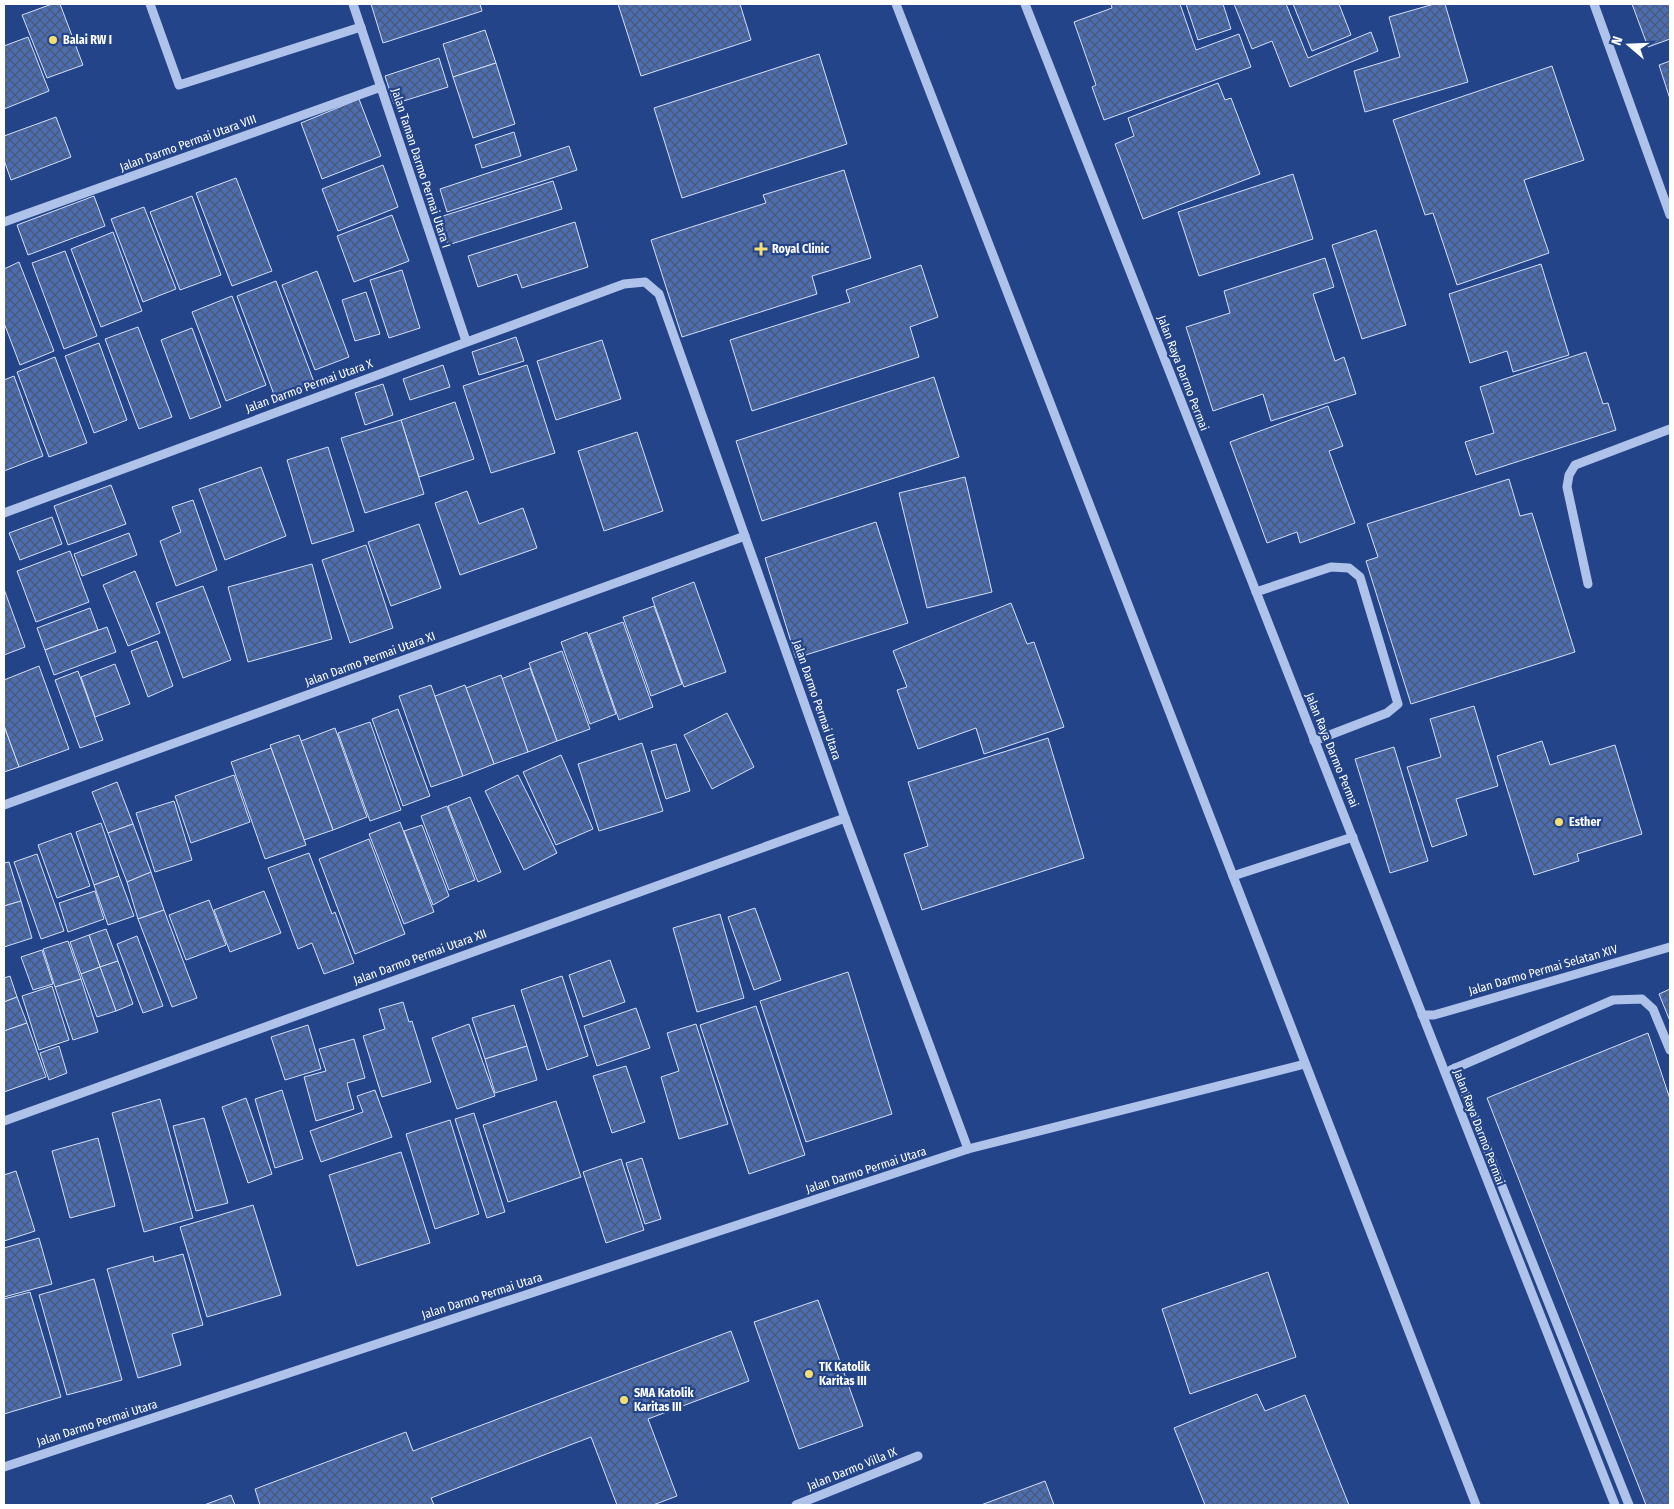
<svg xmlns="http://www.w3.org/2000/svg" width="1674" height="1509" font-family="'Fira Sans Condensed',sans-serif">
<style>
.building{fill:url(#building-cross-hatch);stroke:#d3dff7}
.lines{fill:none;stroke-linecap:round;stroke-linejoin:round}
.minor{stroke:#afc3ea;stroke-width:9}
.poi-dot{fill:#f5de71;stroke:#234489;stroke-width:2}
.labels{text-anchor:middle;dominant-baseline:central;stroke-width:4.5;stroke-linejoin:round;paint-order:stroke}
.poi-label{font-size:12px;font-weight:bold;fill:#fff;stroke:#234489;text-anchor:start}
.street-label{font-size:12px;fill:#fff;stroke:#234489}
</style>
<defs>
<pattern id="building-cross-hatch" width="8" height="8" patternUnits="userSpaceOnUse" patternTransform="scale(1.25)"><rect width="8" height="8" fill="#4b6db1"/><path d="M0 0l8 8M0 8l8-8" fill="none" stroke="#4c5974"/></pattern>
</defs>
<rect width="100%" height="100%" fill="#234489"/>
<!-- building -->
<g class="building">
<polygon points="52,4 60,4 83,65 47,78 22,15"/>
<polygon points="371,4 480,4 482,11 383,43"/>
<polygon points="618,4 740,4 751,40 641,76"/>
<polygon points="1111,4 1180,4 1196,50 1239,34 1251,67 1104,120 1092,87 1096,85 1074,22 1112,8"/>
<polygon points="1186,4 1223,4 1231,29 1198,40"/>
<polygon points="1234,4 1286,4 1308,58 1371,32 1378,51 1290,87 1272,41 1252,49"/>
<polygon points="1293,4 1339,4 1351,35 1312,51"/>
<polygon points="1434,4 1445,4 1468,82 1365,112 1354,71 1400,57 1389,17"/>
<polygon points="1632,4 1670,4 1670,39 1648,47"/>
<polygon points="485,30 496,63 453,77 443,44"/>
<polygon points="28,37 49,91 4,109 4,46"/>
<polygon points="819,54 847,144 682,198 654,108"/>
<polygon points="439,58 448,87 394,104 385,76"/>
<polygon points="1670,61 1670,99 1659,65"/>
<polygon points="496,63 515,124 473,138 453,77"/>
<polygon points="1552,66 1584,160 1524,180 1549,253 1457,285 1433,213 1425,215 1393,120"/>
<polygon points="1218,83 1225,100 1231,98 1260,174 1143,219 1115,144 1134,136 1128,118"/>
<polygon points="359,99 381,156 322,179 301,123"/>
<polygon points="56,117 71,157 11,180 4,160 4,136"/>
<polygon points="514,132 521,156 482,168 475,145"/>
<polygon points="569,146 577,170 447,212 440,189"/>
<polygon points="383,165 398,207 338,231 322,189"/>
<polygon points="844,170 871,258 812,276 817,294 682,337 651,240 766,203 763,195"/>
<polygon points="1293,174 1313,239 1199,276 1178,212"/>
<polygon points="236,178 272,271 232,286 196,193"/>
<polygon points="553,181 562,209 448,245 440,217"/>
<polygon points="94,196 105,226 28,255 17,225"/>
<polygon points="192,196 221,275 180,290 150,212"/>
<polygon points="144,207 176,289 143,302 111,219"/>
<polygon points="392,215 409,261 354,282 337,236"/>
<polygon points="575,222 588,267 522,288 517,274 478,287 468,256"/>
<polygon points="1376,230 1406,325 1362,339 1332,245"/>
<polygon points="113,232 142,311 101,327 71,249"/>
<polygon points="65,251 97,336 64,349 32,263"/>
<polygon points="1325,258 1334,287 1313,294 1335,361 1344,357 1356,394 1271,421 1263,394 1213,411 1186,327 1230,313 1224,291"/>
<polygon points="19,262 54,351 20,365 4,323 4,269"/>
<polygon points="1541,264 1569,355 1513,372 1507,351 1470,363 1449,294"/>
<polygon points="921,265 938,317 910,327 919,357 752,411 730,340 850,302 846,290"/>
<polygon points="402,270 420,328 389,338 370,280"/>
<polygon points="317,271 349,357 315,370 282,285"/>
<polygon points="276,281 314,382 275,397 237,296"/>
<polygon points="366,292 380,334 355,341 342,300"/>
<polygon points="232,296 266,385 226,401 192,312"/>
<polygon points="138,327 172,417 139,429 105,339"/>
<polygon points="192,328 221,407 190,419 161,340"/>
<polygon points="516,337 524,361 479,375 472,352"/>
<polygon points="602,340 621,399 556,420 537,361"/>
<polygon points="99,343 127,420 94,433 65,356"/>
<polygon points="1586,352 1603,404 1608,403 1616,430 1476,475 1465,442 1494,433 1480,387"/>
<polygon points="55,357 87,443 49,457 17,372"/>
<polygon points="443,365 450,387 410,400 403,379"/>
<polygon points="527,365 555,453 491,473 463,386"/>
<polygon points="14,376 43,456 4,471 4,380"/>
<polygon points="934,377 959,457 762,521 736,441"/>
<polygon points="383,384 393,415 365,425 355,393"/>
<polygon points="455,402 474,459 419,477 401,420"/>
<polygon points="1328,406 1343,446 1329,451 1355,523 1300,543 1297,532 1267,543 1230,442"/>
<polygon points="401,420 424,494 365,513 341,438"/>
<polygon points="637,432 663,511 604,531 578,451"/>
<polygon points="328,447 354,531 312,544 287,460"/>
<polygon points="261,467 286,536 225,560 199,489"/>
<polygon points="965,477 992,592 927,608 899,493"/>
<polygon points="1509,479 1520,516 1532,513 1575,652 1411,704 1366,561 1378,557 1367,524"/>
<polygon points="111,485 126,524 68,545 54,506"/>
<polygon points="467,491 479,524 523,508 537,548 460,575 435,503"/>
<polygon points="193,500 217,570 176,586 160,541 181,532 172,507"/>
<polygon points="52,517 62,544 20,560 9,533"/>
<polygon points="876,522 908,623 796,658 765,558"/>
<polygon points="419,524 441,588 391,606 368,542"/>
<polygon points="129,533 137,555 82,576 74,554"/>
<polygon points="366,545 393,628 350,643 322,560"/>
<polygon points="70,551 89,602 36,622 17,571"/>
<polygon points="312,564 332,639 248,662 228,587"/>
<polygon points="135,571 160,633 128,646 103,585"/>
<polygon points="694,582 726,672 684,687 652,598"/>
<polygon points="203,586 231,660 183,678 156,603"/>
<polygon points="4,589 25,647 4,655"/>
<polygon points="1011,603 1027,644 1034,642 1064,727 984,754 976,728 918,749 897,690 907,687 893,651"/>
<polygon points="654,606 682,684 651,696 623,617"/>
<polygon points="90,608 98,630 45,650 37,628"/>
<polygon points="623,622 653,707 619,720 589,634"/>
<polygon points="107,627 116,652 54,675 45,650"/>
<polygon points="587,632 616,714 590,724 561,642"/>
<polygon points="157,641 173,686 148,697 131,651"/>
<polygon points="562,651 590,729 557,741 529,663"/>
<polygon points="115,664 130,704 95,717 81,677"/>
<polygon points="39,666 69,749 19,767 4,726 4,680"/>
<polygon points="530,668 557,741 528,752 501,679"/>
<polygon points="78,671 103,740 80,748 55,680"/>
<polygon points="501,675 528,752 494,764 466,688"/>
<polygon points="431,685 463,776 431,787 399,696"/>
<polygon points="465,685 494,764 463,776 435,696"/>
<polygon points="1474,706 1498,786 1456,799 1467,835 1432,847 1407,767 1441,757 1430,719"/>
<polygon points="398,709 430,796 403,806 372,719"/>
<polygon points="727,713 754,767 712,789 684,735"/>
<polygon points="370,722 401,810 370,821 338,733"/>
<polygon points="4,726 19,767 4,772"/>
<polygon points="335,728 367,817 333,830 301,741"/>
<polygon points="299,735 333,830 304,840 270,745"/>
<polygon points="1048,738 1084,858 922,910 904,854 928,846 908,782"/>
<polygon points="1542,741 1550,765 1615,745 1642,834 1577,854 1579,861 1534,875 1497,756"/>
<polygon points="642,743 663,811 599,831 578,764"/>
<polygon points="676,744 690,791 666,799 651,751"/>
<polygon points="1394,747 1428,861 1390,873 1355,759"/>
<polygon points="271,748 306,845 265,859 231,762"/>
<polygon points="561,755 593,829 556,845 523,772"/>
<polygon points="234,775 250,822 191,843 175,796"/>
<polygon points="518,775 557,853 524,870 485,791"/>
<polygon points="117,782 133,824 108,833 92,792"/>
<polygon points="470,797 501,872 478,882 448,806"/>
<polygon points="174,801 192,860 155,872 136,813"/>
<polygon points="447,806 475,880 449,890 421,816"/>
<polygon points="400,822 434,912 404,924 369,834"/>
<polygon points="101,823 119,876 94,885 76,832"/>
<polygon points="133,824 151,872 127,882 108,833"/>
<polygon points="422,825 449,896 433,905 404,831"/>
<polygon points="71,833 90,886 57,898 38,845"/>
<polygon points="369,839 405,934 355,954 319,859"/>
<polygon points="309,853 332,914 335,912 354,963 324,974 312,943 298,949 268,868"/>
<polygon points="37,854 64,931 41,939 14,862"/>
<polygon points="9,862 21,901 4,906 4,863"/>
<polygon points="151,872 164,910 138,919 127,882"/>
<polygon points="119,876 134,916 108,925 94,885"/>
<polygon points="95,891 104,919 68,932 59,903"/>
<polygon points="264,891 281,933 230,952 214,910"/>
<polygon points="209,900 226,945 186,960 169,915"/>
<polygon points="21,901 32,938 4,947 4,906"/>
<polygon points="755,908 781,980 754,990 728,917"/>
<polygon points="164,910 197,998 172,1007 138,919"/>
<polygon points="720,914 744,998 697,1012 673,928"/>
<polygon points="106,929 118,961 100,967 89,935"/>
<polygon points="89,935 100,967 81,974 70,942"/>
<polygon points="137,936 163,1006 143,1013 117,944"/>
<polygon points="68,941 81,979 55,987 43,949"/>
<polygon points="42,950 53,984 33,990 21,957"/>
<polygon points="610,960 625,1002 583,1017 569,975"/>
<polygon points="118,961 133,1004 116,1011 100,967"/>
<polygon points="100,967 116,1011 97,1017 81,974"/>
<polygon points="848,972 892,1114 806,1142 760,1001"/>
<polygon points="10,976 17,997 4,1002 4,978"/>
<polygon points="562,976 588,1056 547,1070 521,990"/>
<polygon points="81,979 98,1032 73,1040 55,987"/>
<polygon points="52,986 69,1040 39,1050 22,996"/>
<polygon points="1670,989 1670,1021 1659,994"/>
<polygon points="17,997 27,1023 4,1031 4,1002"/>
<polygon points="403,1002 409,1022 412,1021 431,1082 382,1097 363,1036 385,1029 379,1009"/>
<polygon points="514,1005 527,1046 485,1059 472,1018"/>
<polygon points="756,1006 805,1155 749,1174 700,1025"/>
<polygon points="636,1008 650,1048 597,1066 584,1026"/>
<polygon points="27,1023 46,1077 4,1092 4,1031"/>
<polygon points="469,1024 495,1096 457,1109 432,1038"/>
<polygon points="696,1024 728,1124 679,1139 661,1077 679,1071 667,1033"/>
<polygon points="308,1025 321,1069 285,1080 271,1037"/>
<polygon points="1648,1033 1670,1099 1670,1505 1646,1505 1487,1098"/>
<polygon points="354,1039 365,1078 347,1083 354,1109 316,1121 304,1077 326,1071 319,1049"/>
<polygon points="59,1046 67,1073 49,1080 40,1053"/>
<polygon points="527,1046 537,1080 495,1093 485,1059"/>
<polygon points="626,1066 645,1122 612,1133 593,1076"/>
<polygon points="282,1090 303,1159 275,1168 255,1099"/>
<polygon points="375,1090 392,1137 321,1162 310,1131 363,1112 357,1096"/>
<polygon points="246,1098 272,1174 248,1183 222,1107"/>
<polygon points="160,1099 193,1218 144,1232 112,1113"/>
<polygon points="556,1101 581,1177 508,1202 483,1125"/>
<polygon points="474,1113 505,1212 487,1218 455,1119"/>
<polygon points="204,1118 228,1203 196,1211 173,1126"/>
<polygon points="450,1120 479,1214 435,1229 406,1134"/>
<polygon points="98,1138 115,1206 70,1218 52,1151"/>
<polygon points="401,1152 430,1243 357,1266 329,1175"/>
<polygon points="642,1158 661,1219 645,1224 626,1163"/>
<polygon points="621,1159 644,1230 606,1243 583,1172"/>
<polygon points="16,1171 35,1231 4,1241 4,1175"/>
<polygon points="253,1205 281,1295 207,1317 180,1227"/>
<polygon points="39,1238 52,1284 4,1297 4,1248"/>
<polygon points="183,1254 203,1325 172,1334 181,1365 138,1378 107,1269 153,1256 154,1262"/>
<polygon points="1268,1272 1296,1357 1190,1394 1162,1309"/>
<polygon points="94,1279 122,1380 67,1395 39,1295"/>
<polygon points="30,1292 61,1397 4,1414 4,1299"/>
<polygon points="818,1300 863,1426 799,1449 754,1322"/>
<polygon points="731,1331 749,1381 648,1419 677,1496 653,1505 617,1505 591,1437 431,1498 434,1505 260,1505 255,1489 406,1432 413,1451"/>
<polygon points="1257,1394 1265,1411 1305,1395 1349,1505 1205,1505 1174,1428"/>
<polygon points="1045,1481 1054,1505 981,1505"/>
<polygon points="231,1495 235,1505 204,1505"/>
</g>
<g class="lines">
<!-- minor -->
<g class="minor">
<polyline points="150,4 179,85 361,27"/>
<polyline points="353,4 466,341"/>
<polyline points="896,4 1476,1505"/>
<polyline points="1025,4 1615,1505"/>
<polyline points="1594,4 1670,215"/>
<polyline points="4,222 381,87"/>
<polyline points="4,513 624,284 645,282 659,294 845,818 968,1149"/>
<polyline points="1588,584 1567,487 1569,475 1575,465 1670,429"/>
<polyline points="1256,592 1331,567 1349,568 1360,577 1398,704 1387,713 1314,741"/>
<polyline points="4,805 745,536"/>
<polyline points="1233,876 1353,837"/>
<polyline points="1422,1015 1434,1015 1670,947"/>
<polyline points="1455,1068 1629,1505"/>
<polyline points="1451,1070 1613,1000 1642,999 1653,1009 1670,1050"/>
<polyline points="4,1121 845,818"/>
<polyline points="4,1467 968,1149 1305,1064"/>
<polyline points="796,1505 918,1456"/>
</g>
</g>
<!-- markers -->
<g class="poi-dot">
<circle cx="53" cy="40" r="5"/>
<path d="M758.5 241.5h5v5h5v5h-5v5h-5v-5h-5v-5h5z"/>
<circle cx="1559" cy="822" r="5"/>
<circle cx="809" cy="1374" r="5"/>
<circle cx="624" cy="1400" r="5"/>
</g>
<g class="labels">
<!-- poi labels -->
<g class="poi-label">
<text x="63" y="40">Balai RW I</text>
<text x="772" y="249">Royal Clinic</text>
<text x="1569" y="822">Esther</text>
<text x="819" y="1367">TK Katolik<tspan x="819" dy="14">Karitas III</tspan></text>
<text x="634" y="1393">SMA Katolik<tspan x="634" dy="14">Karitas III</tspan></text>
</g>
<!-- street labels -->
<g class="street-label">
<text transform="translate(188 143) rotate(-20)">Jalan Darmo Permai Utara VIII</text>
<text transform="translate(421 168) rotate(72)">Jalan Taman Darmo Permai Utara I</text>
<text transform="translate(1183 373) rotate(69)">Jalan Raya Darmo Permai</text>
<text transform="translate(309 386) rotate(-20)">Jalan Darmo Permai Utara X</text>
<text transform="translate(370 659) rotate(-20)">Jalan Darmo Permai Utara XI</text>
<text transform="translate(817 700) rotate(71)">Jalan Darmo Permai Utara</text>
<text transform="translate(1332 750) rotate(68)">Jalan Raya Darmo Permai</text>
<text transform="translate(420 957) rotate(-20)">Jalan Darmo Permai Utara XII</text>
<text transform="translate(1543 970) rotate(-16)">Jalan Darmo Permai Selatan XIV</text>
<text transform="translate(1479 1127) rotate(69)">Jalan Raya Darmo Permai</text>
<text transform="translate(866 1170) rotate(-18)">Jalan Darmo Permai Utara</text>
<text transform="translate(482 1296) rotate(-18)">Jalan Darmo Permai Utara</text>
<text transform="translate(97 1423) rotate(-18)">Jalan Darmo Permai Utara</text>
<text transform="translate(852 1469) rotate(-22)">Jalan Darmo Villa IX</text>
</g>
</g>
<!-- border -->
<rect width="1674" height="1509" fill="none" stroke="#ffffff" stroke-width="10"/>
<!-- north arrow -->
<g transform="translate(1629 45) rotate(289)" stroke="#234489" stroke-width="4" paint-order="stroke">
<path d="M0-4L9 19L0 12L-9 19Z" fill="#ffffff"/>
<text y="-8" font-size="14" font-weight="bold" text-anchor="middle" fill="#ffffff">N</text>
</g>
</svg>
